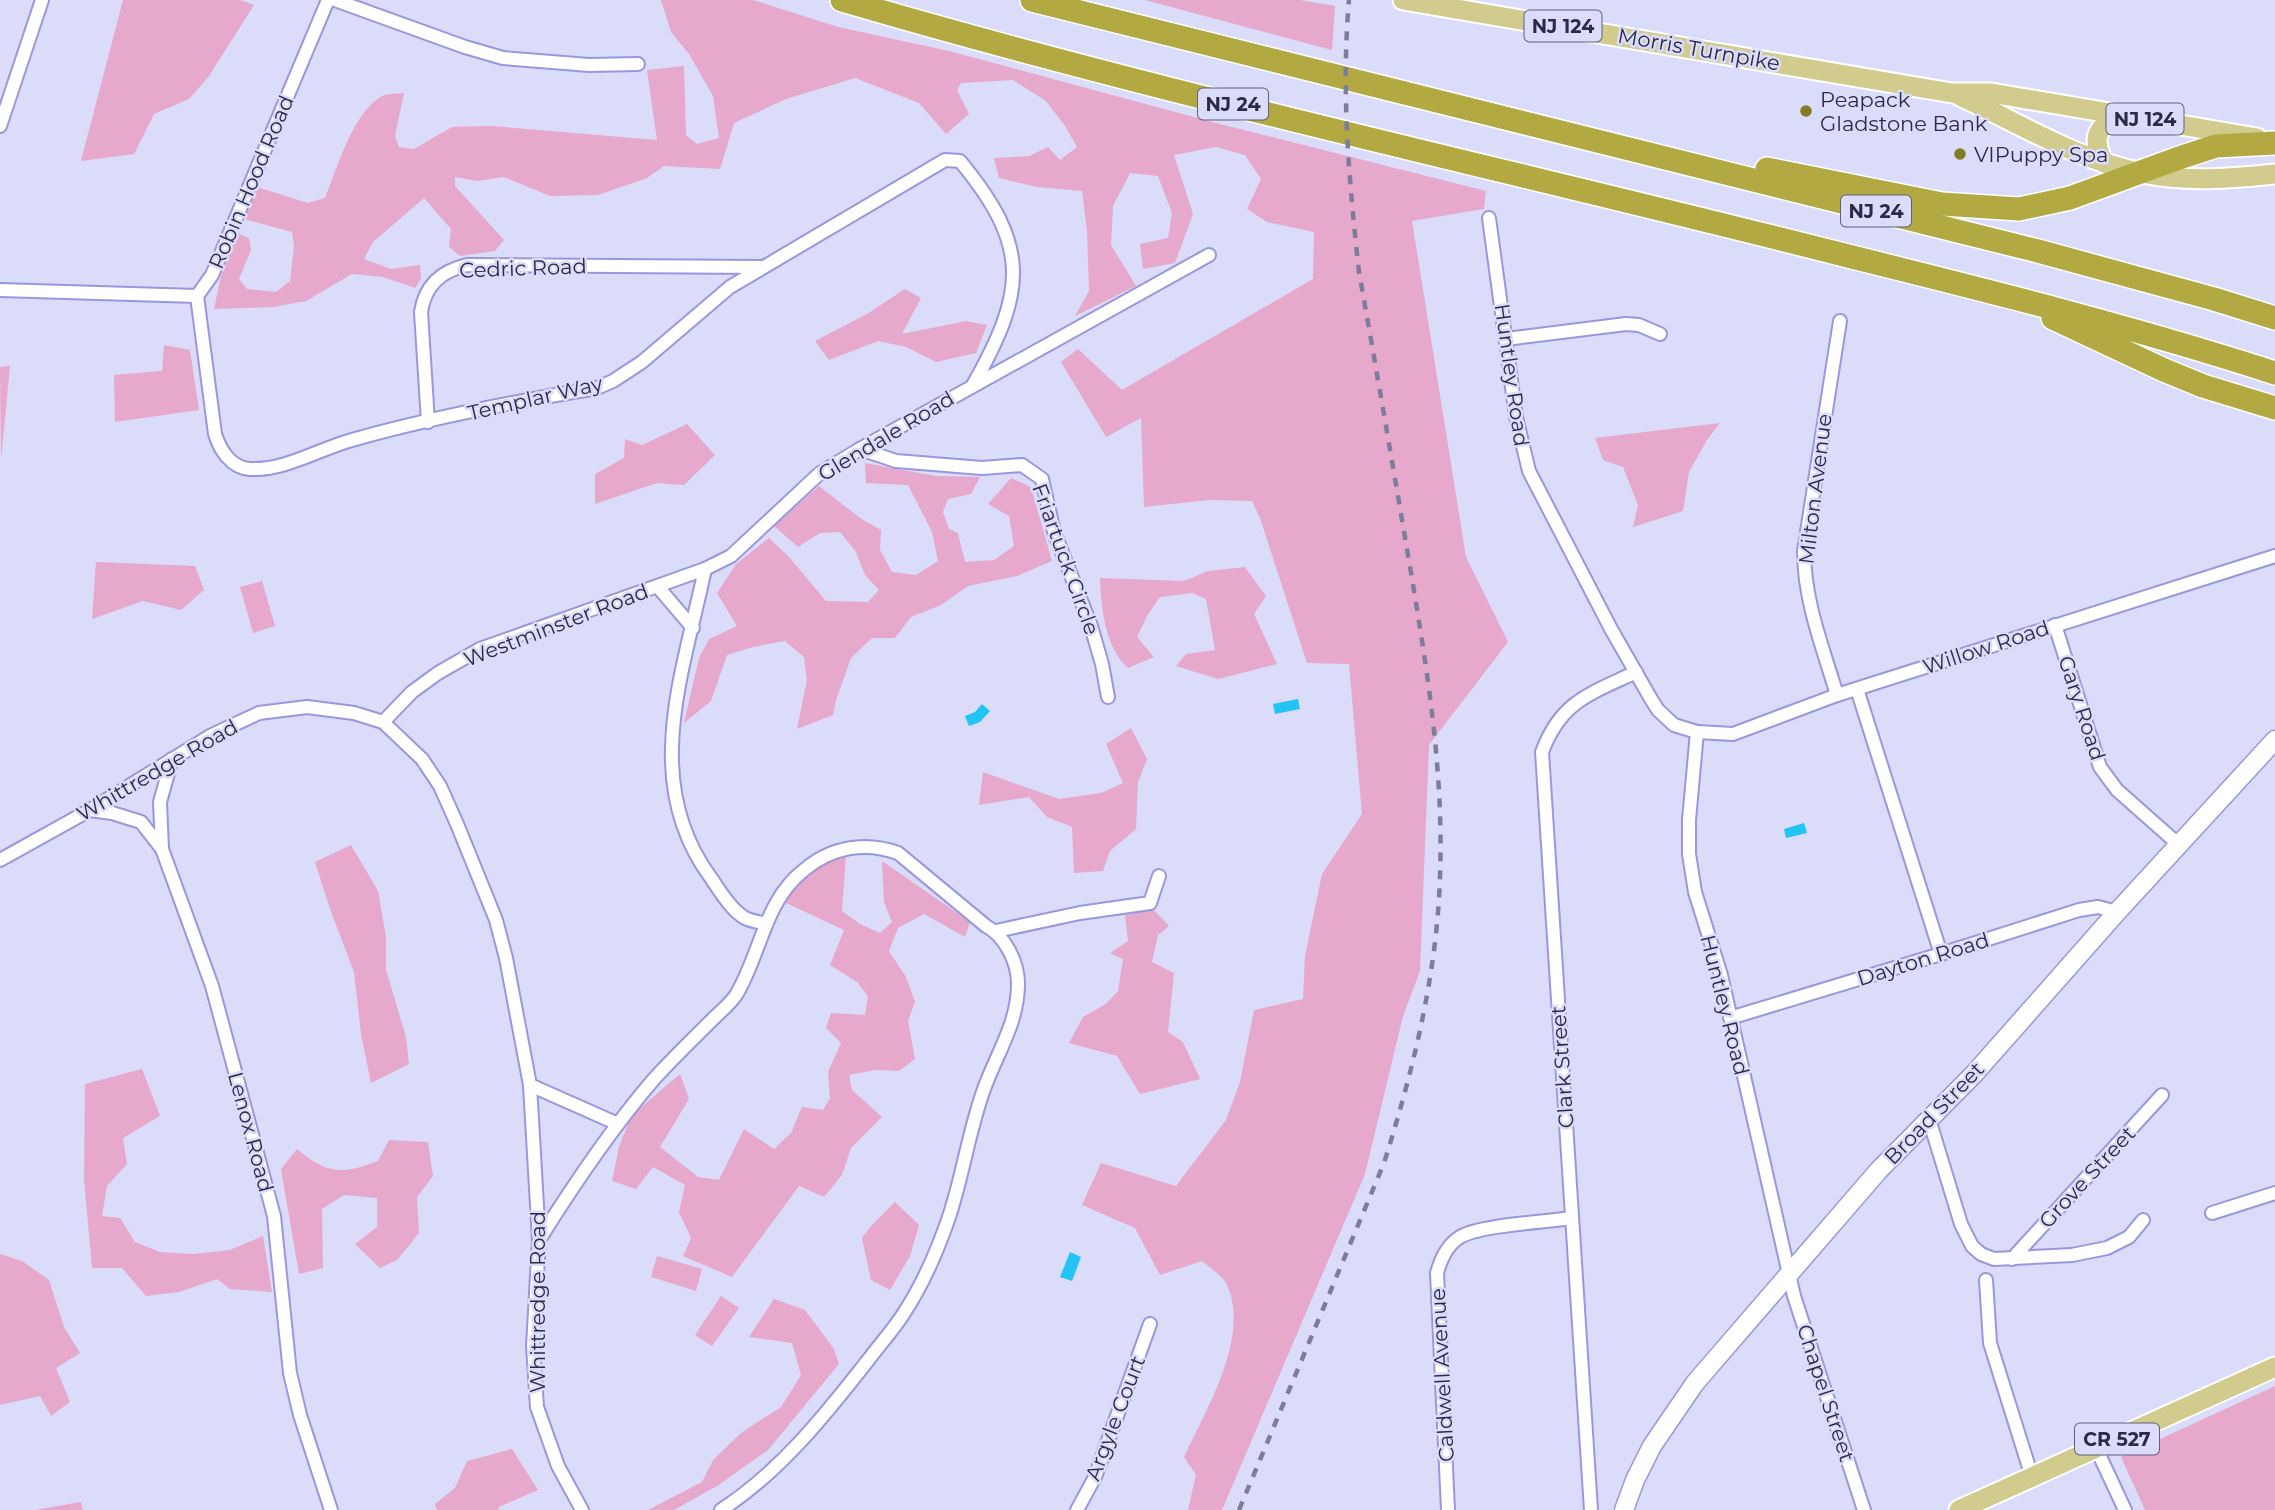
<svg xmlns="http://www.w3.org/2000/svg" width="2275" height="1510" font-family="Montserrat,sans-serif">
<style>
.green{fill:#e6a8cb}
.water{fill:#21c4f4}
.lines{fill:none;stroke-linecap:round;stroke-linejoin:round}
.minor-casing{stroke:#9997de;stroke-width:16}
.secondary-casing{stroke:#9997de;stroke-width:21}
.primary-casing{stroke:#fff;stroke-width:23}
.motorway-casing{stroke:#fff;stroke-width:26}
.minor{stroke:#fff;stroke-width:12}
.secondary{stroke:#fff;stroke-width:18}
.primary{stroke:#d1cb8e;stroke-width:19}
.motorway{stroke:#b2a942;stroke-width:23}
.rail{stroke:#7d7c9a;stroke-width:4.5;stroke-dasharray:9 9;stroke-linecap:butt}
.poi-dot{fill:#847c22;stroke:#dbdbfa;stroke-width:2.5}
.labels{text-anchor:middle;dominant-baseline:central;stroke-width:5;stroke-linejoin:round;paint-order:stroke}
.shield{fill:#dbdbfa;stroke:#605f7d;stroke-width:2}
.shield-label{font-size:19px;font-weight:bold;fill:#2b2a47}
.street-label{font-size:21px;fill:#2b2a47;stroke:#dbdbfa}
.poi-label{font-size:21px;fill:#2b2a47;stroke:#dbdbfa;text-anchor:start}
</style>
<rect width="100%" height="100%" fill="#dbdbfa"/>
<!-- green -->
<g class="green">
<polygon points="123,0 240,0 254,5 209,76 189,99 154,114 134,154 81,161"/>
<path d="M661 0H753L838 27 949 51 1216 123 1486 191 1484 209 1412 221 1466 557 1508 642 1429 745 1420 971 1403 1016 1365 1174 1222 1510H1188L1196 1475 1184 1457C1206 1410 1252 1334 1226 1283 1222 1275 1209 1267 1202 1261L1160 1275 1135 1228 1082 1205 1101 1163 1176 1186 1226 1120 1240 1082 1254 1010 1303 999 1305 956 1322 874 1362 814 1349 664 1307 663 1260 518 1252 501 1209 500 1144 507 1141 418 1106 437 1061 362 1078 349 1122 390 1313 279 1314 232 1267 222 1247 209 1261 179 1245 155 1216 147 1174 155 1193 214 1175 263 1143 269 1140 244 1168 238 1172 213 1158 176 1130 173 1113 206 1111 245 1136 286 1075 316 1089 291 1087 231 1082 191 1037 187 999 178 994 158 1029 156 1048 147 1060 160 1077 147 1065 126 1046 101 1013 80 961 83 957 90 969 114 946 134 919 103 855 78 786 99 734 123 720 169 664 166 647 178 598 195 550 196 504 177 477 181 455 177V186L504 240 495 251 460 256 449 247 451 229 424 198 373 242 364 259 391 269 420 265 421 279 415 288 383 277 352 274 306 301 273 307 214 309 221 276 237 233 249 238 251 250 239 279 247 289 276 292 290 281 294 246 292 232 244 219 257 187 308 203 325 198C337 168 353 112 382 96 388 93 398 94 404 93L395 136 399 147 414 149 452 127 491 126 657 140 647 70 684 66 686 135 697 144 719 138 713 96 689 54 671 32Z"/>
<polygon points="1145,0 1300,0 1335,6 1332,50"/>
<polygon points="905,289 921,298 902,334 966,321 987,325 976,353 936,362 906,347 878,341 829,360 815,341 867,314"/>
<polygon points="164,345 190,350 199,410 115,422 114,375 162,371"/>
<polygon points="10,366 1,459 0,367"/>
<polygon points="1720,423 1707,440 1689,472 1683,511 1633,527 1638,505 1623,467 1603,460 1595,438"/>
<polygon points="687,424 715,455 684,485 657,483 595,504 595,474 624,458 625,439 642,445"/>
<polygon points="865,463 936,476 980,477 971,494 948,499 943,512 949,529 958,533 965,562 994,560 1014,546 1009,516 988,504 1011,478 1031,487 1052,561 1017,576 968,586 941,605 911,617 895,638 872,638 851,658 836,700 833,715 797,729 807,680 804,657 785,641 753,647 727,655 711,701 684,723 699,658 709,639 737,626 717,593 736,564 769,538 789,557 826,601 868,602 879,590 865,575 856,552 840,532 820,533 798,547 774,526 819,486 860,518 881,530 880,550 892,572 916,575 938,561 932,532 908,485 866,483"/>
<polygon points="96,562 195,566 204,590 181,610 143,601 92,619"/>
<path d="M1245 567 1266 596 1254 614 1277 664 1218 679 1176 666 1186 654 1215 650 1206 599 1192 593 1160 597 1147 616 1137 637 1154 657 1128 668C1105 648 1101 607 1100 578L1184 581 1208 571Z"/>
<polygon points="262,581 275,626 253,633 240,587"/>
<polygon points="1131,728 1147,759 1138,782 1136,829 1110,851 1103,871 1074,873 1072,827 1047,817 1029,797 979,805 983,772 1059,799 1101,793 1123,783 1106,744"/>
<polygon points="351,845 378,891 386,937 386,970 406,1037 409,1064 371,1083 361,1034 354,972 330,909 315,862"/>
<polygon points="846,855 842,911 860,924 880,933 892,922 884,902 882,861 970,922 965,937 924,914 898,928 889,951 906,977 915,1002 908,1021 915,1059 899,1071 876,1070 849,1075 852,1090 882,1117 851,1148 842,1175 824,1197 799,1186 732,1277 683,1256 691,1238 679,1212 685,1185 653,1167 636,1189 612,1181 619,1147 631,1116 680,1074 689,1099 660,1147 698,1177 719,1180 744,1129 774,1149 791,1133 802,1107 823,1110 830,1098 828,1072 841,1043 826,1028 831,1013 865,1015 868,996 857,982 830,965 844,930 784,902 813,866"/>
<polygon points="1151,907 1169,926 1158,935 1152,962 1174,973 1168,1032 1183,1042 1200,1079 1140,1094 1117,1056 1069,1043 1083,1017 1106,1004 1118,991 1123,959 1110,953 1128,941 1125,915"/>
<polygon points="142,1069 160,1116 123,1138 127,1164 107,1186 102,1216 120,1218 135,1242 160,1252 193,1254 230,1250 263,1236 272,1292 230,1289 217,1279 179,1292 146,1296 122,1268 92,1268 84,1179 85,1084"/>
<path d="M389 1140 428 1142 433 1176 417 1197 419 1233 397 1260 380 1268 355 1244 377 1227V1198L344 1195 322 1209 323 1268 299 1274 281 1169 297 1149C327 1174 341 1175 378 1161Z"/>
<polygon points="895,1202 919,1225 910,1256 890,1290 871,1280 862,1238 871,1226"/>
<polygon points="0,1254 22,1261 49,1280 64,1327 80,1353 56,1368 70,1402 51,1416 40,1396 0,1405"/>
<polygon points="657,1256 702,1269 696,1291 651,1277"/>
<polygon points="721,1296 739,1308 712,1346 695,1335"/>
<polygon points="774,1299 805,1310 834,1349 839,1364 768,1450 717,1486 674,1510 648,1510 702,1482 713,1460 741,1433 781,1407 801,1375 792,1343 749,1337"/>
<polygon points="2275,1386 2275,1510 2145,1510 2121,1457"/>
<polygon points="512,1449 538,1490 499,1507 498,1510 437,1510 435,1504 455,1488 467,1461"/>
<polygon points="81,1502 83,1510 35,1510"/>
</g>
<!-- water -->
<g class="water">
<polygon points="1298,699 1300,709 1275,714 1273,704"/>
<polygon points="982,704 990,711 980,722 969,726 965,716 975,712"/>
<polygon points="1804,823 1807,833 1786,838 1784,829"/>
<polygon points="1070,1252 1081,1257 1072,1281 1060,1277"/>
</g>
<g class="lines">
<!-- minor casing -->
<g class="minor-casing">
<g id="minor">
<polyline points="335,0 465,47 503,58 589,65 638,64"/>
<polyline points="0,126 42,0"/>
<polyline points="1489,218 1516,417 1529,471 1611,629 1651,699 1658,710 1674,725 1697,732 1733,734 1837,695 2275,556"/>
<polyline points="0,290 197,296 212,275 328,0"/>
<path d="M197 296 215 434C220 450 231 468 250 469 284 471 319 449 352 440 430 418 518 401 597 388L613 381 642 362 730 287 945 160 960 161C1031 247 1026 291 973 385"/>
<polyline points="1506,339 1626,324 1639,325 1660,334"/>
<path d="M428 422 421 312C425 285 441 271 467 265L760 267"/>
<polyline points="860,449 896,461 982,468 1022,465 1042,479 1054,532 1091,626 1102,664 1108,697"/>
<polyline points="658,587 693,628"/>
<polyline points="2055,625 2100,767 2117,790 2178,844"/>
<polyline points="1857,689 1941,954"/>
<path d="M1837 695C1823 648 1804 601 1804 551L1840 321"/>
<polyline points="383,722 412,692 438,673 480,649 705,569"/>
<polyline points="1697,732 1689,820 1689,854 1695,892 1721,975 1794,1296 1864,1510"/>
<polyline points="172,759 160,802 162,849 212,986 274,1216 290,1373 300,1415 331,1510"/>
<polyline points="90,810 112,813 141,822 162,849"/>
<polyline points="0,860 90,810 210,736 259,713 307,707 354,713 383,722 422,759 440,786 457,824 496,920 506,958 530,1085 539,1240 533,1346 537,1407 558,1466 582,1510"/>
<path d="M766 924C759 922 751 921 745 918 731 910 720 891 711 878 640 782 683 674 705 569L731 556 820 473 860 449 1209 255"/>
<polyline points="996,931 1080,913 1150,903 1159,876"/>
<polyline points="1730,1018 1941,954 2079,910 2098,907 2117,912"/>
<polyline points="530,1085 618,1124"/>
<polyline points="1929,1119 1961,1224 1972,1246 1981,1254 1994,1259 2072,1255 2107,1248 2129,1237 2143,1220"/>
<polyline points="2212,1213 2275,1193"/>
<path d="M539 1240C574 1184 611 1129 654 1079 673 1058 694 1038 714 1018 721 1011 730 1004 736 995 761 954 764 901 804 870 831 847 865 841 898 853L986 926C1005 936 1018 962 1018 984 1018 1023 997 1053 984 1089 969 1130 963 1175 949 1217 938 1249 923 1284 904 1313 894 1329 880 1344 869 1359 826 1414 780 1472 721 1510"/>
<polyline points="2012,1259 2162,1095"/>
<polyline points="1986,1280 1990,1343 2032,1477"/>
<polyline points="2096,1448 2125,1510"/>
<polyline points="1077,1510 1095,1477 1150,1324"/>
<path d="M1448 1510 1437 1273C1441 1258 1447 1245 1460 1237 1480 1225 1546 1222 1572 1218"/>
<path d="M1591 1510 1542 752C1561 701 1590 694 1636 672"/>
</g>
</g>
<!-- secondary casing -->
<g class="secondary-casing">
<polyline id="secondary" points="1624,1510 1635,1480 1652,1446 1695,1383 1879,1170 1974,1074 2117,912 2275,740"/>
</g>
<!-- primary casing -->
<g class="primary-casing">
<g id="primary">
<polyline points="1403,0 1952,93 1991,93 2257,138"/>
<path d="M1960 96C2019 123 2077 160 2142 173 2186 182 2230 179 2275 174"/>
<path d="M2104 163C2090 137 2097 124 2125 116"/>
<polyline points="1959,1510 2275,1367"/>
</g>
</g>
<!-- motorway casing -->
<g class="motorway-casing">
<g id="motorway">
<path d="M842 0C1173 97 1510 170 1844 255 1989 291 2133 327 2275 373"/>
<polyline points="1032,0 2038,251 2214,299 2275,318"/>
<polyline points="1767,169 1942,204 2019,209 2070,198 2179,158 2216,146 2275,143"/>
<polyline points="2053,318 2164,370 2203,386 2275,408"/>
</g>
</g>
<!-- minor -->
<use href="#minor" class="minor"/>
<!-- secondary -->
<use href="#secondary" class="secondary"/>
<!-- primary -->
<use href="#primary" class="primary"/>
<!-- motorway -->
<use href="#motorway" class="motorway"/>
<!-- rail -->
<path class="rail" d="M1239 1510 1384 1163C1413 1071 1437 974 1440 877 1444 768 1426 662 1408 555 1392 461 1376 367 1359 272 1349 182 1341 91 1349 0"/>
</g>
<!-- markers -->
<g class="poi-dot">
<circle cx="1806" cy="111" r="7"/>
<circle cx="1960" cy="154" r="7"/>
</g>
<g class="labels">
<!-- shield labels -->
<g class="shield">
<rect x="1524.5" y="10.5" width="77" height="31" rx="5"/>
<rect x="1198" y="88.5" width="70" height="31" rx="5"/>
<rect x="2106.5" y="103.5" width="77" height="31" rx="5"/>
<rect x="1841" y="195.5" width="70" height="31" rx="5"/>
<rect x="2075" y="1423.5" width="84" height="31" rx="5"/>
</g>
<g class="shield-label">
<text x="1563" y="26">NJ 124</text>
<text x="1233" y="104">NJ 24</text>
<text x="2145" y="119">NJ 124</text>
<text x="1876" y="211">NJ 24</text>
<text x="2117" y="1439">CR 527</text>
</g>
<!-- street labels -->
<g class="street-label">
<text transform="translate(1699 49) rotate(10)">Morris Turnpike</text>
<text transform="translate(251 182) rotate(-67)">Robin Hood Road</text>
<text transform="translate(523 268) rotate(-2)">Cedric Road</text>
<text transform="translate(1512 375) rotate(82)">Huntley Road</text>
<text transform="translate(535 398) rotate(-13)">Templar Way</text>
<text transform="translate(886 436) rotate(-31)">Glendale Road</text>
<text transform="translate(1815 489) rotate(-83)">Milton Avenue</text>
<text transform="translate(1066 559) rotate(70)">Friartuck Circle</text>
<text transform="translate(556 625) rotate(-21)">Westminster Road</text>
<text transform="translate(1986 647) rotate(-18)">Willow Road</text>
<text transform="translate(2082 708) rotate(72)">Gary Road</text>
<text transform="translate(157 770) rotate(-30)">Whittredge Road</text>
<text transform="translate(1923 959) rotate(-17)">Dayton Road</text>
<text transform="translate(1725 1005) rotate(76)">Huntley Road</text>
<text transform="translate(1562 1067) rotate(-94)">Clark Street</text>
<text transform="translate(1934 1113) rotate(-46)">Broad Street</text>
<text transform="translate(251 1132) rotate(75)">Lenox Road</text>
<text transform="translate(2087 1177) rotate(-47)">Grove Street</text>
<text transform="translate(537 1302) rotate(-90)">Whittredge Road</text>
<text transform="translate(1442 1375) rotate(-93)">Caldwell Avenue</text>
<text transform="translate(1826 1393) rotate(72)">Chapel Street</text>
<text transform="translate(1115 1418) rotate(-69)">Argyle Court</text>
</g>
<!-- poi labels -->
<g class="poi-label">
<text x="1820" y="99">Peapack<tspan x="1820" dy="24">Gladstone Bank</tspan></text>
<text x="1974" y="154">VIPuppy Spa</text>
</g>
</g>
</svg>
